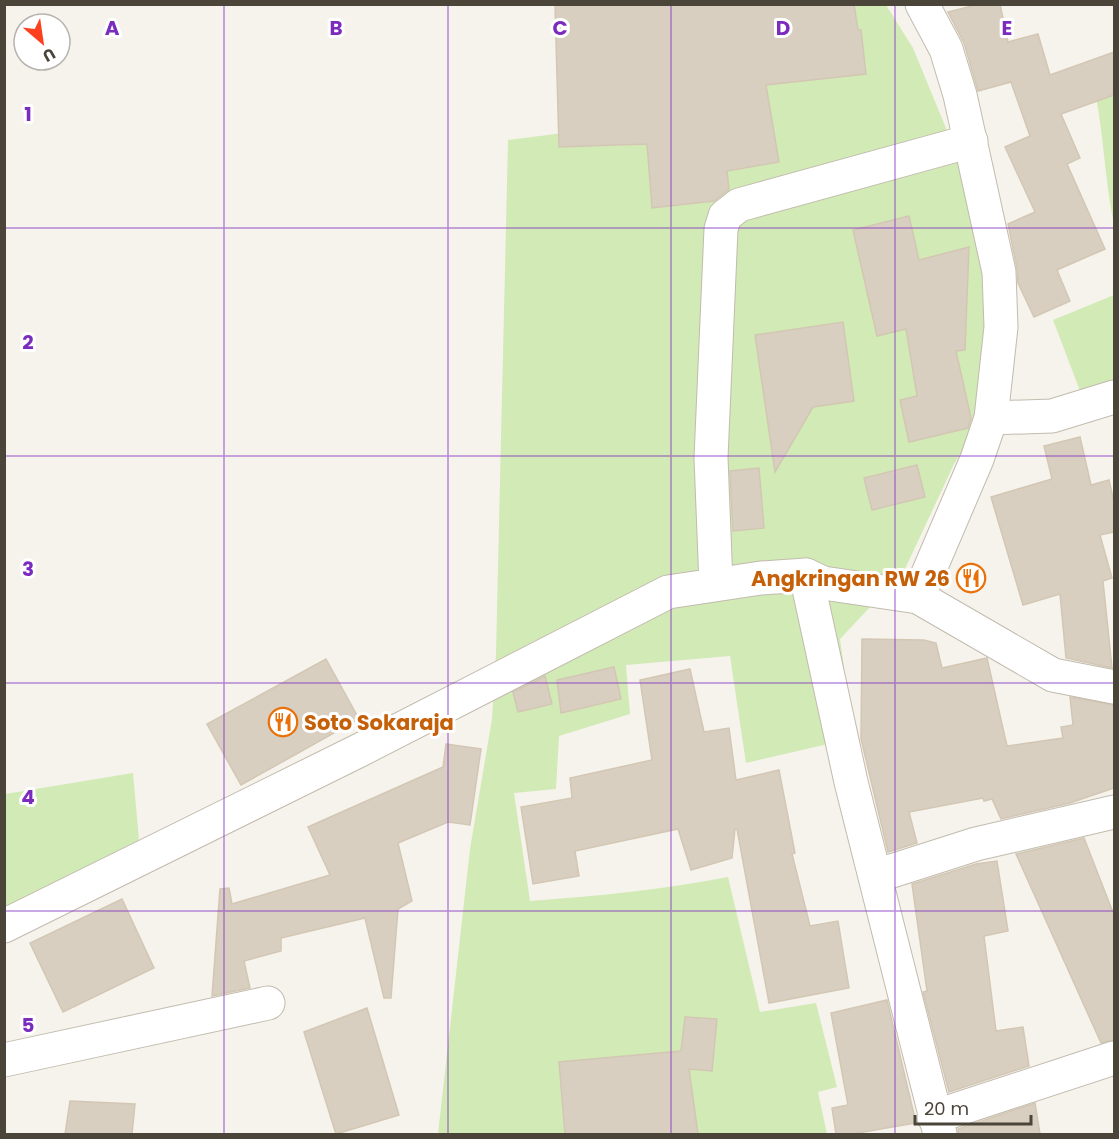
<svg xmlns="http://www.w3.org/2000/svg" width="1119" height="1139" font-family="Poppins,sans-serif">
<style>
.green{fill:#d2eab5}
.building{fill:#d8cfc1;stroke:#d3c7b4;stroke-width:1.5}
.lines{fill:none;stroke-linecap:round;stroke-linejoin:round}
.minor-casing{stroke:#c2bbae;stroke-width:35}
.minor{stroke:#fff;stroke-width:33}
.grid{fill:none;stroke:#7b2cbf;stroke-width:1.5;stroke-opacity:0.55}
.labels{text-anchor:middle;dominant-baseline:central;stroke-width:6;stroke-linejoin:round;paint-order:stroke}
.food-label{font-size:21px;font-weight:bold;fill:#c56008;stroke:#fff;text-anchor:end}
.grid-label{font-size:20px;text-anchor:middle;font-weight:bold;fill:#7b2cbf;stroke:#fff;stroke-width:6;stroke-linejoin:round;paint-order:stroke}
</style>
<rect width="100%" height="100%" fill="#f6f3ec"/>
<!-- green -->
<g class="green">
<path d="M568 5H886L913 48 955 150 988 268 983 402 970 438 954 464 904 571 840 639 854 738 746 763 730 656 626 665 630 714 559 736 556 789 514 793 530 901C596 896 662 890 728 877L760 1012 816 1003 837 1087 818 1092 827 1134H438L470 849 492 719 496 653 508 140 579 131Z"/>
<path d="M1114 91V224C1105 182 1104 139 1096 97Z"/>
<polygon points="1114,295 1114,387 1082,396 1053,320"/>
<polygon points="133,773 139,840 5,908 5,794"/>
</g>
<!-- building -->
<g class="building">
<polygon points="555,4 854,4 858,30 861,30 866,74 766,85 779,162 727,171 729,189 714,201 652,208 647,144 559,147"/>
<polygon points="980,4 1000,4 1008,42 1038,34 1050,75 1114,52 1114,95 1061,114 1080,158 1067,164 1105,249 1057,270 1070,301 1034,317 1018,283 1017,268 1008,224 1035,212 1005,147 1030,136 1011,82 978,91 964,43 948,12"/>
<polygon points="909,216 919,260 969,247 965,350 956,351 971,418 968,428 909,442 900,400 917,396 906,329 877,336 853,230"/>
<polygon points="843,322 854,401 813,407 775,472 755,335"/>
<polygon points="1080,437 1091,485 1109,480 1114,502 1114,532 1100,535 1112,578 1103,581 1112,668 1066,658 1060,594 1023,605 991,497 1052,479 1044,446"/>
<polygon points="917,465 925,497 872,510 864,478"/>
<polygon points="759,468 764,528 733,531 730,471"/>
<polygon points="862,639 924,640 936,643 942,668 987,658 1007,746 1063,738 1061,727 1073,725 1070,697 1114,705 1114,788 1070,803 1001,819 992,799 984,801 983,798 909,812 917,843 888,852 861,739"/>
<polygon points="326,659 359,719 241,785 207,724"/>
<polygon points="614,667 621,699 561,713 557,680"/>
<polygon points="690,669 704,732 729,728 736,780 779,770 795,853 792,854 810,926 838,921 849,988 769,1003 737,829 735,829 732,858 691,870 678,829 575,851 579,876 533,884 521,807 572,798 570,778 652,760 640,680"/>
<polygon points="545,676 552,704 518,712 513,692"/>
<polygon points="446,744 481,749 470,825 448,822 398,843 412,901 398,909 391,998 384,998 365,918 281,938 281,951 244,961 250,988 212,996 220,889 229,888 232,904 330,875 308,827 443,767"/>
<polygon points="1084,838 1114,915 1114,1040 1101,1043 1016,854"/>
<polygon points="997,861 1008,931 984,936 996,1031 1023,1027 1029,1066 949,1092 923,992 927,991 912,884 976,864"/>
<polygon points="122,899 154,968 63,1012 30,943"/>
<polygon points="887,1000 916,1123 852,1134 836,1134 832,1108 848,1105 831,1013"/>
<polygon points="367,1008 399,1115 336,1134 304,1032"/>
<polygon points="685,1017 717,1019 712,1071 689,1069 698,1134 565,1134 559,1062 681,1051"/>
<polygon points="70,1101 135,1104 132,1134 65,1134"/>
<polygon points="1035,1103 1040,1134 958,1134 958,1129"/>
</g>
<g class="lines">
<!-- minor casing -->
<g class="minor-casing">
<g id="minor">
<polyline points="991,418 1052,416 1114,397"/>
<polyline points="806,575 851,782 940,1134"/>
<polyline points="716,584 711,458 721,229 725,216 739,205 971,141"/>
<polyline points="918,597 977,459 991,418 1001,327 999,272 960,95 946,49 922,4"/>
<polyline points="876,876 976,844 1114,812"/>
<polyline points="4,926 360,750 668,592 761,578 806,575 823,583 918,597 1053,675 1114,687"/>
<polyline points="4,1060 268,1003"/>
<polyline points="934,1117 1114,1058"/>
</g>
</g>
<!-- minor -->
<use href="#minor" class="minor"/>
</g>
<!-- grid -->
<path class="grid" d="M224 4V1134M448 4V1134M671 4V1134M895 4V1134M4 228H1114M4 456H1114M4 683H1114M4 911H1114"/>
<!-- icons -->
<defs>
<g id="restaurant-ring" transform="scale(1.5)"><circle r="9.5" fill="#fff" stroke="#e8710a" stroke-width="1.5"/><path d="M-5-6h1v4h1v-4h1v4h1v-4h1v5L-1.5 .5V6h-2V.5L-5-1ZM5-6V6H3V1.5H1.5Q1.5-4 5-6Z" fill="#e8710a"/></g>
</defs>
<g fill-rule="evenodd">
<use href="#restaurant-ring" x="971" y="578"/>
<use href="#restaurant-ring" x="283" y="722"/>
</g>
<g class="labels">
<!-- food labels -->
<g class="food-label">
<text x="950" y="578">Angkringan RW 26</text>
<text x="304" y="722" text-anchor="start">Soto Sokaraja</text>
</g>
</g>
<g class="grid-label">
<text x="112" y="35">A</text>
<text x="336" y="35">B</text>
<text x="560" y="35">C</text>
<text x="783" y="35">D</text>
<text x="1007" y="35">E</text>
<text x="28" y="121">1</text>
<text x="28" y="349">2</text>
<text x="28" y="576">3</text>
<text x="28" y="804">4</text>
<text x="28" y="1032">5</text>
</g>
<!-- border -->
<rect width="1119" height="1139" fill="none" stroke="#4b4439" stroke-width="12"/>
<!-- north arrow -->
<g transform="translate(42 42) rotate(151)"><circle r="28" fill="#ffffff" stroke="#b7b4b0" stroke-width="1.5"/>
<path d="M0-4.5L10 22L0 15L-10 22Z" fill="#fc3f1d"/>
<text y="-9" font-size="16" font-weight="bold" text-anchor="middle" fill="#4b4439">U</text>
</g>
<!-- scale -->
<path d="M915 1115v9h116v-9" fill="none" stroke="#4b4439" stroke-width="3"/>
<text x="924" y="1115" font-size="18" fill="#4b4439" stroke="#ffffff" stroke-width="4.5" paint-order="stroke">20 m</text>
</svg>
